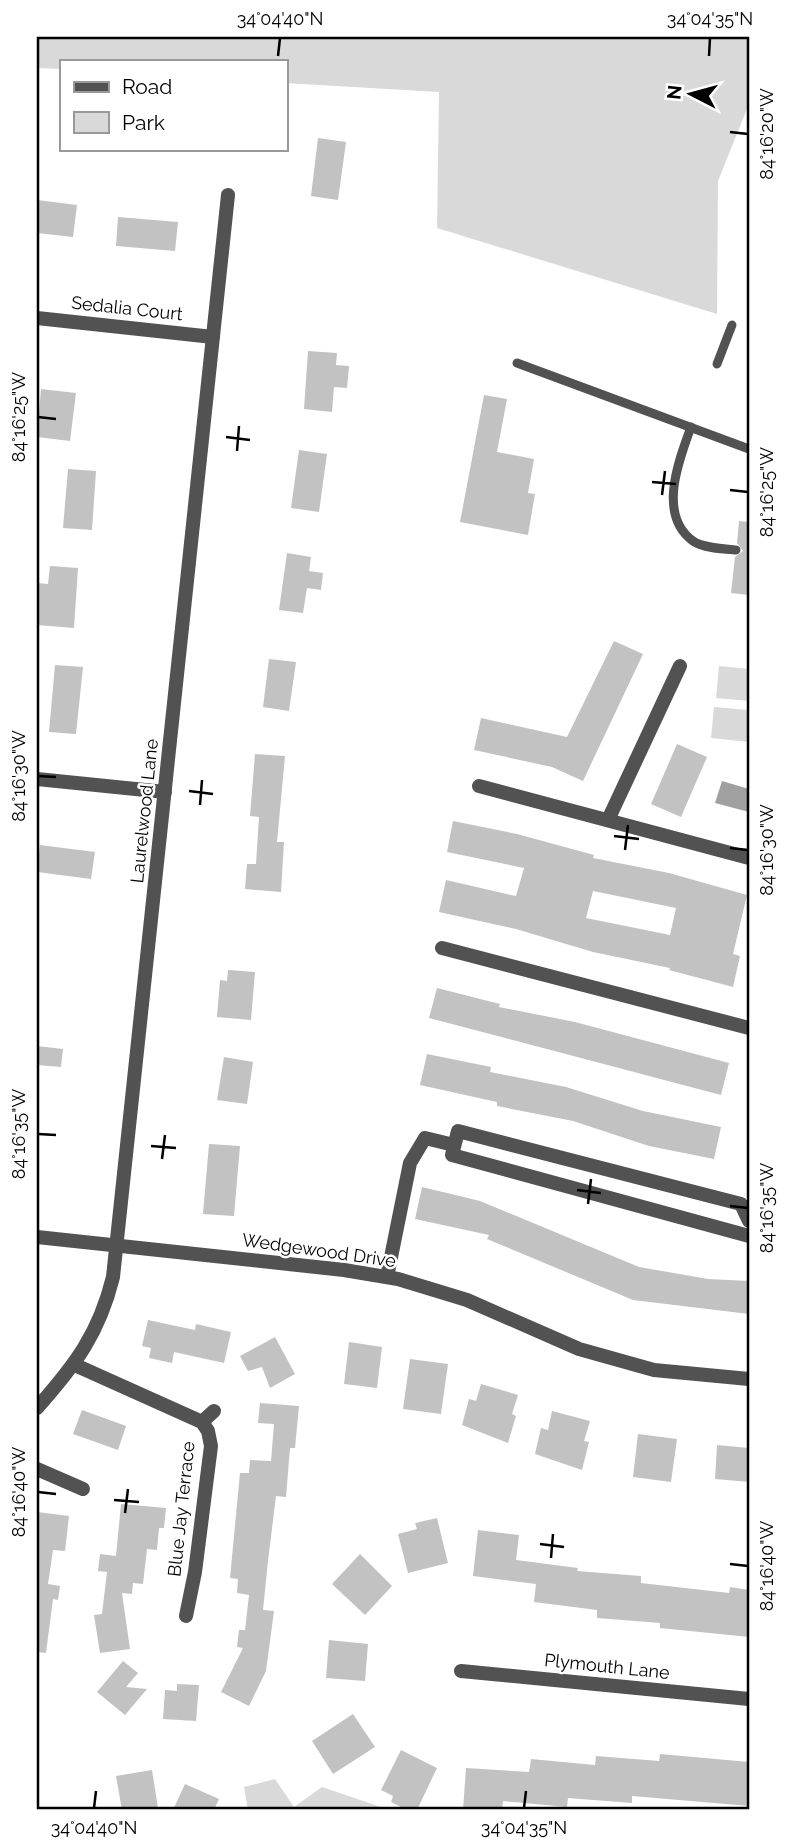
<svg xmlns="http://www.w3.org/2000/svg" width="786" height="1847" font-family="Raleway,sans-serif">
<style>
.green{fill:#d9d9d9}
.water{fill:#a0a0a0}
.building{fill:#c2c2c2;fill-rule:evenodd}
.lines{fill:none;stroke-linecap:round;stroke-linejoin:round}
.lane{stroke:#525252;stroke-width:9}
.street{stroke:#525252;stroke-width:14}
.ticks{fill:none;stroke:#000;stroke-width:2.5}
.labels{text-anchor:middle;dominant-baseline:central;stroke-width:5;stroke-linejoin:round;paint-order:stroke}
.street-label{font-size:18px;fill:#000;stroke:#fff}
.neatline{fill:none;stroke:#000;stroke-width:2.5}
.ticks-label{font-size:18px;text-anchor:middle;fill:#000}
</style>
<rect width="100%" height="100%" fill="#fff"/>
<!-- green -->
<g class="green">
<polygon points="37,37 749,37 749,104 718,181 717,314 437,228 439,92 285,83 285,61 61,61 61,69 37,68"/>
<polygon points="719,666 749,669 749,701 716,698"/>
<polygon points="714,707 749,710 749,742 711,738"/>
<polygon points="275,1779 294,1807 322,1787 390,1810 248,1810 244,1787"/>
</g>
<!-- water -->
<polygon class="water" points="722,781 749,789 749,812 715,803"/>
<!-- building -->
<g class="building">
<polygon points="318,138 346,142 338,200 311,196"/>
<polygon points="37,200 77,205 73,237 37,233"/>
<polygon points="118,217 178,222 175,251 116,246"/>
<polygon points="308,351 337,353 336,365 349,366 347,388 334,387 332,412 304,409"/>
<polygon points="41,389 76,393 70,441 37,437"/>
<polygon points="484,395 507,399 497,452 534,459 528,493 535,494 528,535 460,522"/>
<polygon points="299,450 327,454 319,512 291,508"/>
<polygon points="68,469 96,471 92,530 63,528"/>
<polygon points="739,521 749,522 749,595 731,593 735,557 743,551 737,543"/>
<polygon points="287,553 311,557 309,571 323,573 321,590 307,588 303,613 279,610"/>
<polygon points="50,566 78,568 74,628 37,625 38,583 48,584"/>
<polygon points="614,641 643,654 583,781 552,767 474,750 481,718 567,737"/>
<polygon points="269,659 296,662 289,711 263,707"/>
<polygon points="55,665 83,667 76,734 49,732"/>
<polygon points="677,744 707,757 681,817 651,804"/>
<polygon points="255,754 285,756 277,842 284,842 281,892 245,889 247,864 256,864 259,817 250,816"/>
<path d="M453 821 517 834 594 855 593 858 669 873 747 895 733 954 740 956 733 987 669 970 670 968 593 952 516 929 439 912 446 880 516 896 524 868 447 852ZM593 891 676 908 670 935 586 918Z"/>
<polygon points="40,845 95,852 91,879 37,872"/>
<polygon points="228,970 255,972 251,1020 217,1017 220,980 227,981"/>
<polygon points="437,988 500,1004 499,1007 575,1022 729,1063 721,1095 429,1018"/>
<polygon points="37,1046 63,1049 61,1067 37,1065"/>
<polygon points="427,1054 491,1067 490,1072 566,1087 643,1111 721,1127 714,1159 649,1146 573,1121 497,1106 497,1102 420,1085"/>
<polygon points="224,1057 253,1062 247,1104 217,1100"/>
<polygon points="209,1144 240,1146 234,1216 203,1214"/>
<polygon points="422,1187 480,1201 639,1267 708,1279 749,1281 749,1314 633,1300 487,1239 489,1235 415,1219"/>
<polygon points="148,1320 195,1330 196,1324 231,1332 224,1363 174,1352 172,1363 149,1358 151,1348 142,1346"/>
<polygon points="275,1337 295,1374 270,1388 262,1367 248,1371 240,1356"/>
<polygon points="349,1342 382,1347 377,1388 344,1384"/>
<polygon points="410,1359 448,1364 441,1414 403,1409"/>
<polygon points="481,1384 518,1395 512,1414 516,1416 508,1443 462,1425 469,1399 476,1401"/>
<polygon points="260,1403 299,1406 295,1448 290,1448 286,1497 276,1496 268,1561 263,1610 274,1611 266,1671 249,1706 221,1692 243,1648 237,1647 239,1630 245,1630 249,1595 237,1593 238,1579 230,1578 240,1473 249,1473 250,1460 271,1461 274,1424 258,1423"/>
<polygon points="82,1410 126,1426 118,1450 73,1434"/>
<polygon points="552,1411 590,1421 584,1441 589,1442 582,1470 535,1454 541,1428 548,1430"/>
<polygon points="638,1434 677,1439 671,1482 633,1477"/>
<polygon points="717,1445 749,1448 749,1482 715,1479"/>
<polygon points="121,1504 166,1508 164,1528 159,1528 157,1550 147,1549 143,1584 133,1583 132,1594 122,1593 130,1649 100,1653 94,1615 102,1614 107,1572 98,1571 100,1554 116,1556"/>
<polygon points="37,1512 69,1516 65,1551 53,1550 48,1584 60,1586 58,1600 53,1599 46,1653 37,1652"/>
<polygon points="437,1518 448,1563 408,1573 398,1534 417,1529 415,1523"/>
<polygon points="478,1530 519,1535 516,1560 578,1568 577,1571 641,1576 641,1583 729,1593 730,1587 749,1590 749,1637 660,1628 660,1623 597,1618 597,1610 534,1602 536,1584 473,1576"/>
<polygon points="360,1554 392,1586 365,1615 332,1584"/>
<polygon points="329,1640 368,1644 365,1681 326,1678"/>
<polygon points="123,1661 138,1673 126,1687 147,1689 125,1715 97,1692"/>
<polygon points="177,1684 199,1685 196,1721 163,1719 165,1690 177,1691"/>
<polygon points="353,1714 375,1747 333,1774 312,1741"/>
<polygon points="401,1750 437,1768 417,1810 407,1810 391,1802 393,1796 381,1790"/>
<polygon points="660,1754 749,1762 749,1806 632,1796 632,1803 568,1798 567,1807 503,1801 502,1810 463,1810 466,1768 529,1772 531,1759 595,1765 596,1756 659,1761"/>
<polygon points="152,1770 158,1808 122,1810 116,1776"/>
<polygon points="185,1784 219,1799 214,1810 173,1810"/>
</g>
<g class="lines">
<!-- lane -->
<g class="lane">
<polyline points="517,363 749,449"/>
<polyline points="717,364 732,325"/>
<path d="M691 427C679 460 657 515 693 541 703 548 723 549 736 550"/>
</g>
<!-- street -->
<g class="street">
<polyline points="37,318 213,337"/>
<polyline points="37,779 165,792"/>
<polyline points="479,786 749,858"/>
<polyline points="608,820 680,666"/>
<polyline points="442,948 749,1028"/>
<polyline points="749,1221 741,1204 458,1131 452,1155 749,1236"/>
<polyline points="37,1237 344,1270 398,1279 467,1300 579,1349 654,1370 749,1379"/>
<polyline points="387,1277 410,1163 425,1138 454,1145"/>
<polyline points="75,1365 202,1422 208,1431 211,1446 195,1572 186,1616"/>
<path d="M37 1408C75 1365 99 1334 113 1277L228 195"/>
<polyline points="202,1422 214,1411"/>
<polyline points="37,1469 83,1489"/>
<polyline points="461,1671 749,1699"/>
</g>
</g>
<!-- ticks -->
<path class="ticks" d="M278 56 280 38M709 56 710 38M730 132 748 134M38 417 56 419M226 437 250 440M237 451 239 426M652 482 676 484M730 490 748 492M662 495 665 471M38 776 56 777M189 791 213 794M200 805 202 780M614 836 639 839M730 848 748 850M625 850 628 825M38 1134 56 1135M151 1146 176 1148M162 1159 165 1135M577 1190 601 1193M588 1204 591 1179M730 1206 748 1208M38 1492 56 1494M114 1500 139 1502M125 1513 128 1489M540 1544 564 1547M551 1558 553 1534M730 1564 748 1566M94 1808 96 1791M524 1808 526 1791"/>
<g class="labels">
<!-- street labels -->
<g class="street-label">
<text transform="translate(127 308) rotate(6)">Sedalia Court</text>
<text transform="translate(144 811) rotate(-84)">Laurelwood Lane</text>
<text transform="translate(319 1250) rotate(8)">Wedgewood Drive</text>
<text transform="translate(181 1509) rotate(-84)">Blue Jay Terrace</text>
<text transform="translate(607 1666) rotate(6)">Plymouth Lane</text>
</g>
</g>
<!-- border -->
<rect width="786" height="1847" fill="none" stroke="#ffffff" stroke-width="77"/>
<!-- legend -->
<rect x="60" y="60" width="228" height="91" fill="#ffffff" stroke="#999999" stroke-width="2"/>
<rect x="74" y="82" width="35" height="10" fill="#525252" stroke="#999999" stroke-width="2"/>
<text x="122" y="94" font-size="21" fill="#000000">Road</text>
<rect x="74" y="112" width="35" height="21" fill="#d9d9d9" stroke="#999999" stroke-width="2"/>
<text x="122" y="130" font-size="21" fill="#000000">Park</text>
<!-- north arrow -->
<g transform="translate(691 94) rotate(276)" stroke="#ffffff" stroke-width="5" paint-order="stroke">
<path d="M0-5L12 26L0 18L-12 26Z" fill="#000000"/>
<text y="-10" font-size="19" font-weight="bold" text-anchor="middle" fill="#000000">N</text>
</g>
<rect x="38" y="38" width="710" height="1770" class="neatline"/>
<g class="ticks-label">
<text x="280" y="25">34°04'40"N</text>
<text x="710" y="25">34°04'35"N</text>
<text transform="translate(767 134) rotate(-90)" y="6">84°16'20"W</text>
<text transform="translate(19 417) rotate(-90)" y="6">84°16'25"W</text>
<text transform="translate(767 492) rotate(-90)" y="6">84°16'25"W</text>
<text transform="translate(19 776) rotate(-90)" y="6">84°16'30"W</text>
<text transform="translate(767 850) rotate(-90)" y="6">84°16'30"W</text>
<text transform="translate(19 1134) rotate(-90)" y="6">84°16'35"W</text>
<text transform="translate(767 1208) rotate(-90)" y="6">84°16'35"W</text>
<text transform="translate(19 1492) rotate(-90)" y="6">84°16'40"W</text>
<text transform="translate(767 1566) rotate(-90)" y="6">84°16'40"W</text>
<text x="94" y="1834">34°04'40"N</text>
<text x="524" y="1834">34°04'35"N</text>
</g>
</svg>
